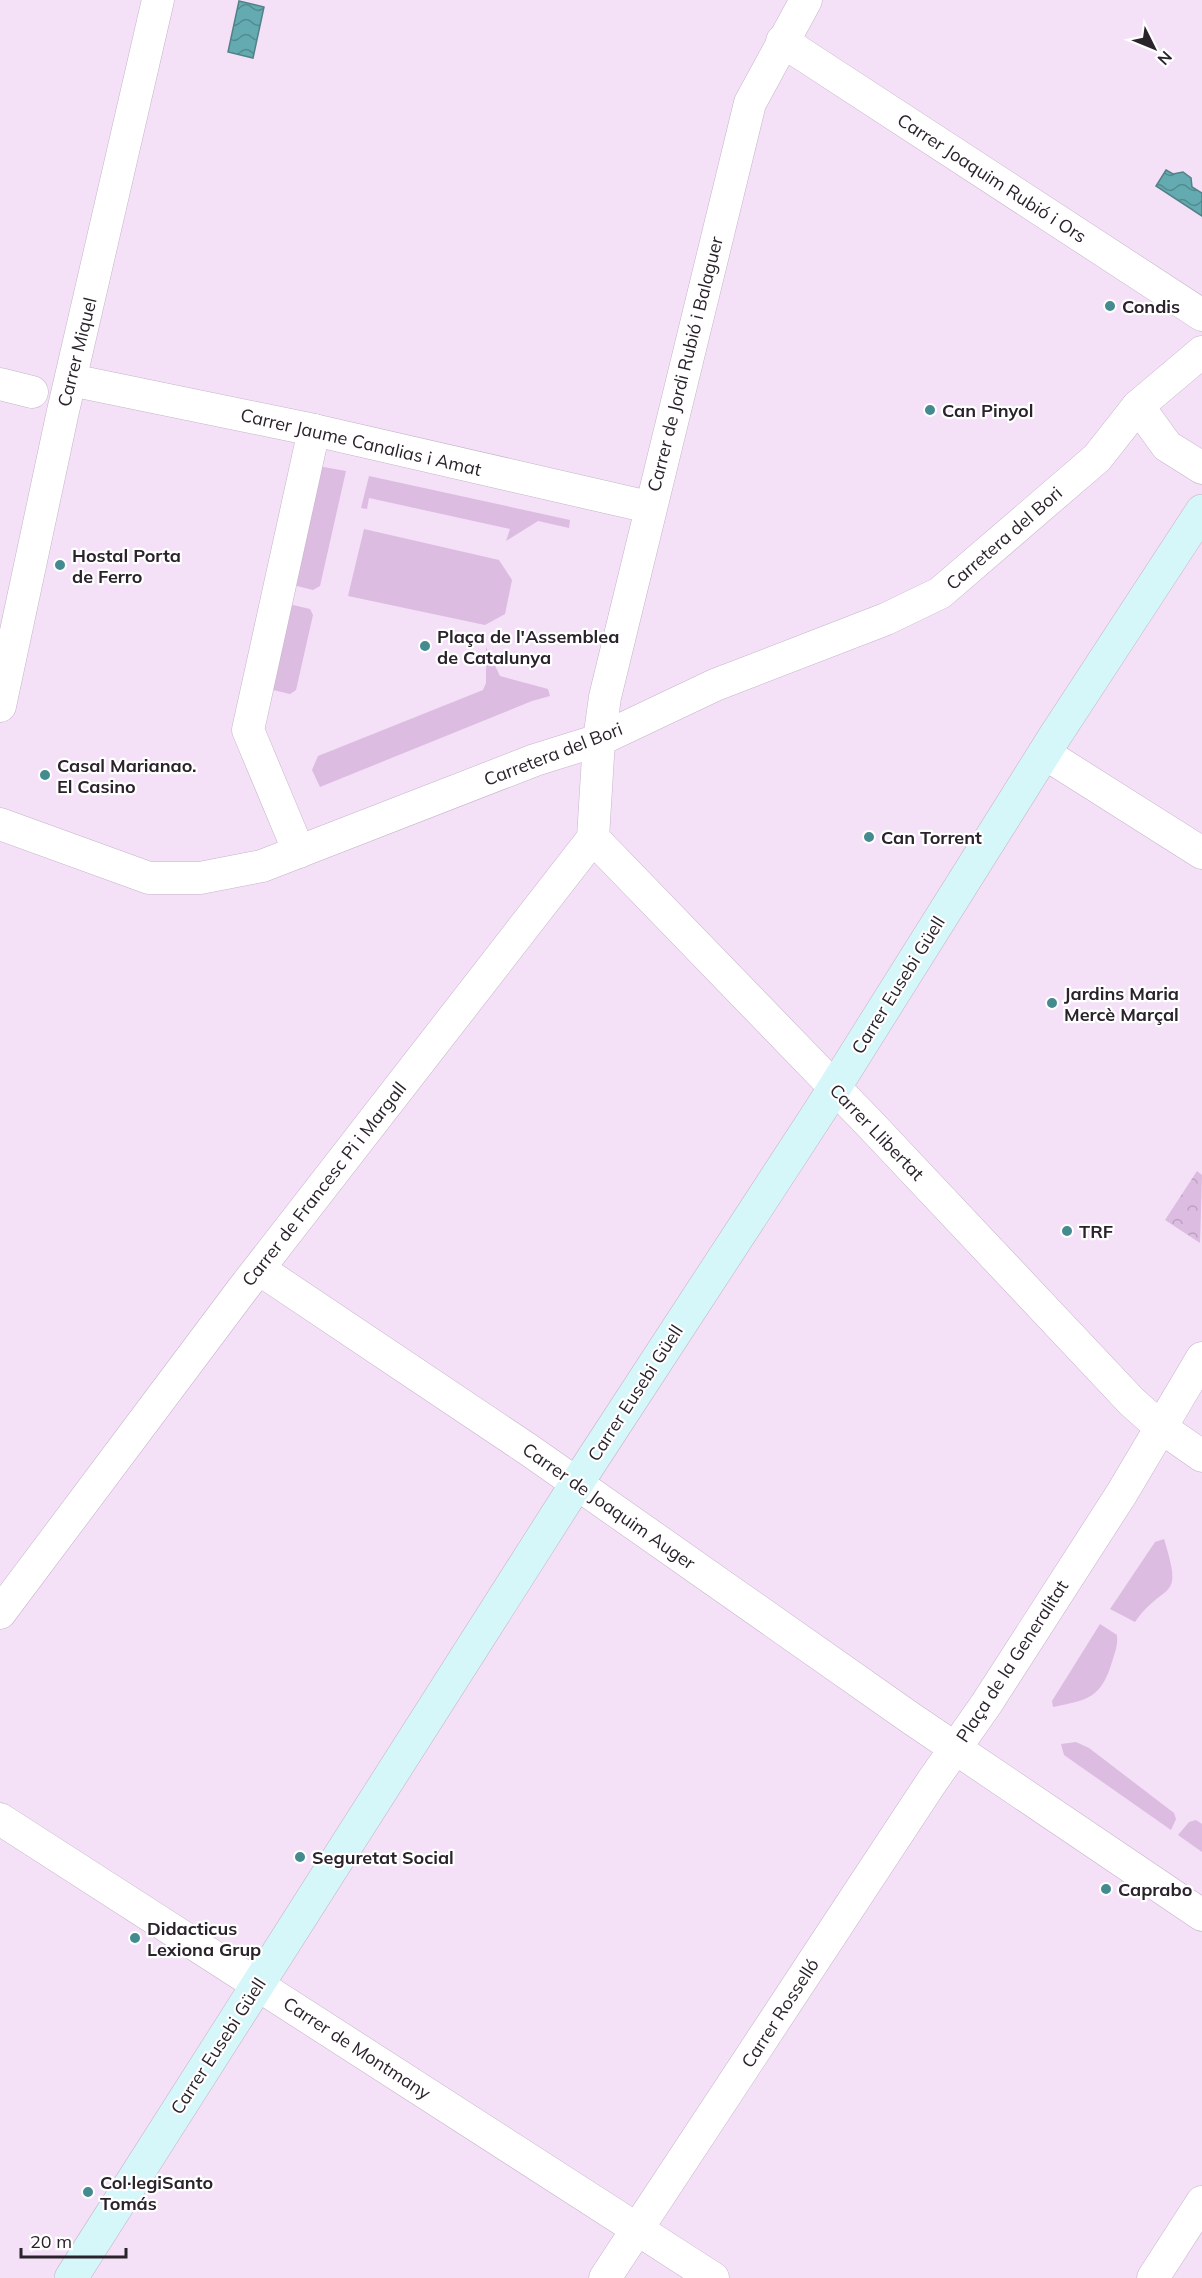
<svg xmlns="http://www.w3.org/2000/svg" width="1202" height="2278" font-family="Mulish,sans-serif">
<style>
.grass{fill:#dcbce1}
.park{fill:url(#park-crowns)}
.water{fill:url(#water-waves);stroke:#528288;stroke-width:1.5}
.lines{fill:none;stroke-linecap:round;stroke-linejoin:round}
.street-casing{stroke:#c5b3c8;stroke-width:33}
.secondary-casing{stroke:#c5b3c8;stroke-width:34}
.street{stroke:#fff;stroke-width:32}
.secondary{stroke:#d5f7f9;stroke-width:33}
.poi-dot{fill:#438b8f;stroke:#fff;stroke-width:2}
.labels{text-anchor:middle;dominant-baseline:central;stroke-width:4.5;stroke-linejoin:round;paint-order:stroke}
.street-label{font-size:18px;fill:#2a232b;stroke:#fff}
.poi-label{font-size:18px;font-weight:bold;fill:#2a232b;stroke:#fff;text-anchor:start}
</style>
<defs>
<pattern id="park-crowns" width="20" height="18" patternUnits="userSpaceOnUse" patternTransform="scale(1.5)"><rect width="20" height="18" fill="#dcbce1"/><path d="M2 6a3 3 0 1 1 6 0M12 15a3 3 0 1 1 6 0" fill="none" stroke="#bda1c1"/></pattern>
<pattern id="water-waves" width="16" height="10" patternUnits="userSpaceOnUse" patternTransform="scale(1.5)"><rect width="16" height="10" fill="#63abb0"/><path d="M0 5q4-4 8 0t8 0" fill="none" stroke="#528b8f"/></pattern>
</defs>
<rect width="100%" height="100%" fill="#f4e1f7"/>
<!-- grass -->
<g class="grass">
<polygon points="318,466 346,471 320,586 313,590 297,586 292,581"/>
<polygon points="369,476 570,520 569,528 538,521 506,541 510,529 369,498 367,509 361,508"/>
<polygon points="364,529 499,560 512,580 505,614 485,625 348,596"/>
<polygon points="293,605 310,609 313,615 296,690 290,694 273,690 285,609"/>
<polygon points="486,647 500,676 548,689 550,696 532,701 320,787 312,770 318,756 483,690 486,683"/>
<path d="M1164 1539C1184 1604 1166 1579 1135 1622L1110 1609 1155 1542Z"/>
<path d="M1100 1624 1117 1635C1118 1646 1115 1652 1112 1662 1101 1698 1088 1700 1053 1707L1052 1701Z"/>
<polygon points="1076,1742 1089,1748 1174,1813 1176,1819 1171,1830 1064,1755 1061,1744"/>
<polygon points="1196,1820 1202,1824 1202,1852 1178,1835 1189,1822"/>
</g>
<!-- park -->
<polygon class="park" points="1197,1171 1202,1175 1200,1243 1165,1220"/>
<!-- water -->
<g class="water">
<polygon points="239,1 264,7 253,58 228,52"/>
<polygon points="1166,170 1173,174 1183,172 1191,178 1192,187 1202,193 1202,216 1156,186"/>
</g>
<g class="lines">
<!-- street casing -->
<g class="street-casing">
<g id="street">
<polyline points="782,41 1202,315"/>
<polyline points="71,380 314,430 649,507"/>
<polyline points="0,384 32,392"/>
<polyline points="1138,406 1167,446 1202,468"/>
<polyline points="0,706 63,411 158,0"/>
<polyline points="1044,753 1202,853"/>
<polyline points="0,824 149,878 200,878 262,866 535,760 599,740 715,685 886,619 940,593 1097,458 1138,406 1202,352"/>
<polyline points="593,838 870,1124 1132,1402 1159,1426 1202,1456"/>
<polyline points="299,852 248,730 314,430"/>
<polyline points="259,1269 529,1450 912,1719 1202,1915"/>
<polyline points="0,1613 242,1290 593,838 599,740 605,697 750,103 806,0"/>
<polyline points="0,1819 713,2278"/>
<polyline points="605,2278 931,1783 987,1703 1122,1493 1202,1358"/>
<polyline points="1153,2278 1202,2202"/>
</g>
</g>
<!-- secondary casing -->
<g class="secondary-casing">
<polyline id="secondary" points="71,2278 577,1483 821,1109 1055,736 1202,511"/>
</g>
<!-- street -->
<use href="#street" class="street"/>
<!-- secondary -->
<use href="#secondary" class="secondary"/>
</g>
<!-- markers -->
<g class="poi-dot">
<circle cx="1110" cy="306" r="6"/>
<circle cx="930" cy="410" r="6"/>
<circle cx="60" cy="565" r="6"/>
<circle cx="425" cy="646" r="6"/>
<circle cx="45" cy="775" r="6"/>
<circle cx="869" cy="837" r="6"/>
<circle cx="1052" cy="1003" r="6"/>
<circle cx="1067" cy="1231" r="6"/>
<circle cx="300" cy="1857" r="6"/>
<circle cx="1106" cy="1889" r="6"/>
<circle cx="135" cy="1938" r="6"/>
<circle cx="88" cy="2192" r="6"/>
</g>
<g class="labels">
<!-- street labels -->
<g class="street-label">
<text transform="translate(992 178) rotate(33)">Carrer Joaquim Rubió i Ors</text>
<text transform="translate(77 352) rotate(-76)">Carrer Miquel</text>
<text transform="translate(685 364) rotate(-76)">Carrer de Jordi Rubió i Balaguer</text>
<text transform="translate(361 442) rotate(13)">Carrer Jaume Canalias i Amat</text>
<text transform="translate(1004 538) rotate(-41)">Carretera del Bori</text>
<text transform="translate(553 754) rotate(-21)">Carretera del Bori</text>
<text transform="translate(898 985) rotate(-58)">Carrer Eusebi Güell</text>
<text transform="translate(877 1132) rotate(46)">Carrer Llibertat</text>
<text transform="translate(324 1184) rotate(-52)">Carrer de Francesc Pi i Margall</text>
<text transform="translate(635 1393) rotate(-57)">Carrer Eusebi Güell</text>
<text transform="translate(609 1506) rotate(35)">Carrer de Joaquim Auger</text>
<text transform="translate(1012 1661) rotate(-57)">Plaça de la Generalitat</text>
<text transform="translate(780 2013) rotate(-57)">Carrer Rosselló</text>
<text transform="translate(218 2046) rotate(-57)">Carrer Eusebi Güell</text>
<text transform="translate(357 2048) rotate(33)">Carrer de Montmany</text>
</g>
<!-- poi labels -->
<g class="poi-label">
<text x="1122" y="306">Condis</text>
<text x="942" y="410">Can Pinyol</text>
<text x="72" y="555">Hostal Porta<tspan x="72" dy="21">de Ferro</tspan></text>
<text x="437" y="636">Plaça de l'Assemblea<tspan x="437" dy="21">de Catalunya</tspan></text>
<text x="57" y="765">Casal Marianao.<tspan x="57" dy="21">El Casino</tspan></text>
<text x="881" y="837">Can Torrent</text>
<text x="1064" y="993">Jardins Maria<tspan x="1064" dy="21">Mercè Marçal</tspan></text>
<text x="1079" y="1231">TRF</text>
<text x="312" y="1857">Seguretat Social</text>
<text x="1118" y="1889">Caprabo</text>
<text x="147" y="1928">Didacticus<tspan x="147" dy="21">Lexiona Grup</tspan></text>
<text x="100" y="2182">Col·legiSanto<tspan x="100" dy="21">Tomás</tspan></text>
</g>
</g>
<!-- north arrow -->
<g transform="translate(1154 48) rotate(133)" stroke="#ffffff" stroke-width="4.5" paint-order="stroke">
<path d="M0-4.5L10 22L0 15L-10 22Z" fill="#2a232b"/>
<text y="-9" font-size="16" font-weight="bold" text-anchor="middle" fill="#2a232b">N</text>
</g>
<!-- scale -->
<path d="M21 2248v9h105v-9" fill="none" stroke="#2a232b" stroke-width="3"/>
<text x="30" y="2248" font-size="18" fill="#2a232b" stroke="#ffffff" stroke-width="4.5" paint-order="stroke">20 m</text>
</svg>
